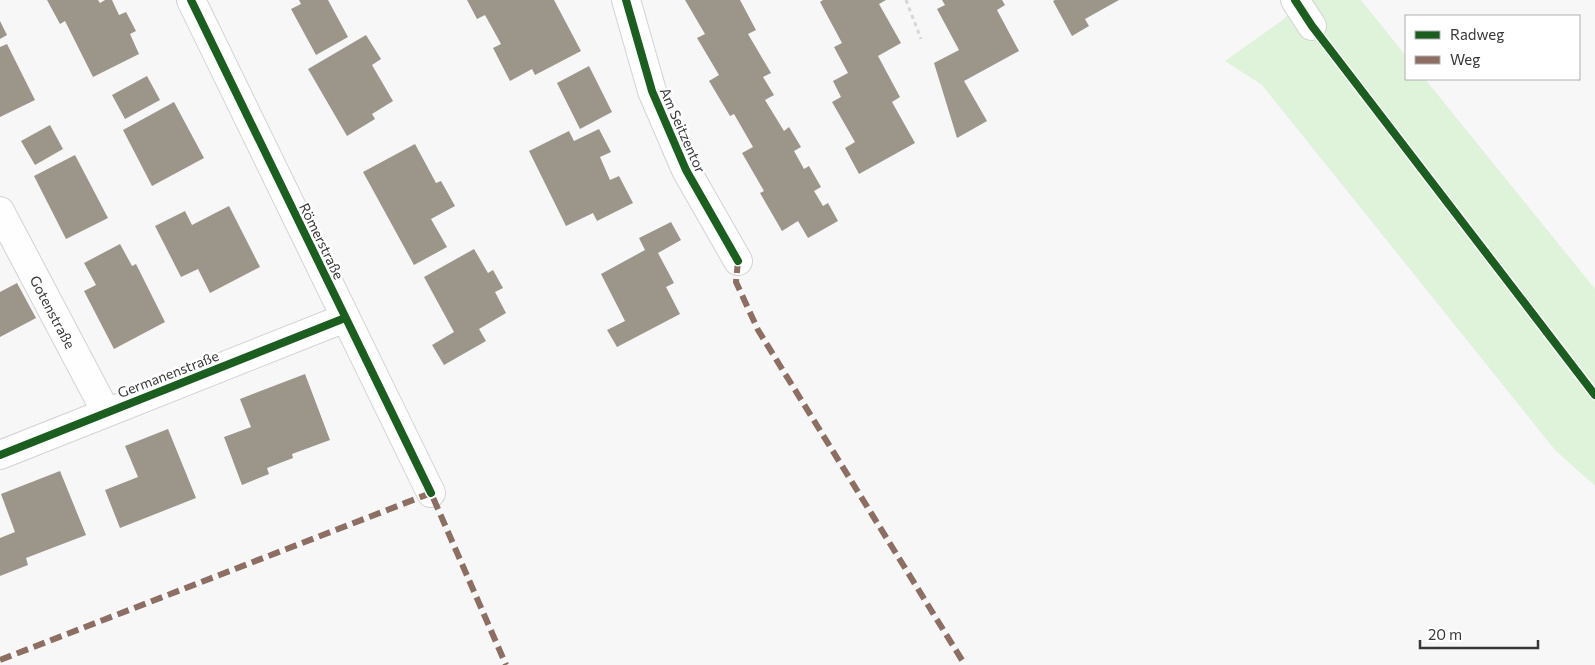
<svg xmlns="http://www.w3.org/2000/svg" width="1595" height="665" font-family="Commissioner,sans-serif">
<style>
.green{fill:#def3d9}
.building{fill:#9c9589}
.lines{fill:none;stroke-linecap:round;stroke-linejoin:round}
.minor-casing{stroke:#d4d3d4;stroke-width:30}
.path{stroke:#d8d7d8;stroke-width:3;stroke-dasharray:4 4;stroke-linecap:butt}
.minor{stroke:#fefefe;stroke-width:28}
.quiet{stroke:#8d6e63;stroke-width:6;stroke-dasharray:12 6;stroke-linecap:butt}
.cycleway-casing{stroke:#fff;stroke-width:11}
.cycleway{stroke:#1b5e20;stroke-width:8}
.labels{text-anchor:middle;dominant-baseline:central;stroke-width:5;stroke-linejoin:round;paint-order:stroke}
.street-label{font-size:14px;fill:#393839;stroke:#fff}
</style>
<rect width="100%" height="100%" fill="#f8f7f8"/>
<!-- green -->
<polygon class="green" points="1302,0 1361,0 1406,56 1406,79 1425,79 1595,289 1595,486 1555,450 1262,85 1225,61 1284,19"/>
<!-- building -->
<g class="building">
<polygon points="47,0 98,0 100,3 105,0 112,0 119,15 126,12 136,31 130,34 139,54 93,77 65,21 60,24"/>
<polygon points="299,0 328,0 348,37 316,55 291,9 301,4"/>
<polygon points="467,0 554,0 581,51 535,75 532,69 510,81 493,48 501,44 485,15 477,19"/>
<polygon points="685,0 740,0 756,30 748,34 771,73 763,77 774,95 765,100 784,131 789,127 801,147 794,151 804,169 809,166 821,187 814,191 823,206 828,203 838,221 808,238 798,221 782,231 760,193 764,191 742,153 753,147 734,114 730,116 709,81 719,75 697,38 705,34"/>
<polygon points="823,0 886,0 879,4 901,43 878,56 900,97 892,102 915,143 859,174 845,148 855,142 832,102 841,97 833,81 848,73 834,47 842,43 820,2"/>
<polygon points="942,0 1002,0 1005,5 997,10 1019,51 964,81 987,121 957,138 934,63 959,50 937,9 945,5"/>
<polygon points="1055,0 1119,0 1085,19 1089,26 1072,36 1053,1"/>
<polygon points="0,21 7,35 0,39"/>
<polygon points="366,35 381,59 372,65 393,101 372,114 375,119 347,136 308,69"/>
<polygon points="7,44 35,100 0,117 0,47"/>
<polygon points="589,66 612,112 580,129 557,83"/>
<polygon points="147,76 160,100 125,119 112,95"/>
<polygon points="174,102 204,158 152,186 123,130"/>
<polygon points="50,125 63,149 35,165 21,141"/>
<polygon points="599,129 611,152 600,157 610,180 619,176 633,203 597,221 593,213 566,226 529,151 569,131 574,141"/>
<polygon points="415,144 436,183 441,181 455,206 431,219 447,247 414,265 363,172"/>
<polygon points="75,155 108,218 66,239 34,176"/>
<polygon points="229,206 260,267 210,293 198,269 181,277 155,226 185,211 192,225"/>
<polygon points="671,222 681,240 658,253 674,283 666,287 680,314 617,347 607,330 625,321 601,274 645,250 639,238"/>
<polygon points="120,244 132,266 136,264 165,322 114,349 84,291 96,285 84,263"/>
<polygon points="474,249 488,273 493,270 503,288 495,292 506,313 479,329 486,341 444,365 432,345 454,332 424,277"/>
<polygon points="17,283 36,318 0,337 0,292"/>
<polygon points="305,374 330,440 292,454 293,458 267,468 269,474 242,485 224,437 251,427 240,399"/>
<polygon points="168,429 196,498 120,528 105,490 138,477 125,446"/>
<polygon points="60,471 86,535 26,558 28,565 0,576 0,538 15,532 1,494"/>
</g>
<g class="lines">
<!-- minor casing -->
<g class="minor-casing">
<g id="minor">
<polyline points="191,0 431,493"/>
<polyline points="626,0 652,91 686,170 738,261"/>
<polyline points="1295,0 1312,26"/>
<path id="s1" d="M0 211 106 412"/>
<polyline points="0,455 345,318"/>
</g>
</g>
<!-- path -->
<polyline class="path" points="906,0 921,39"/>
<!-- minor -->
<use href="#minor" class="minor"/>
<!-- quiet -->
<g class="quiet">
<polyline points="738,261 736,282 758,330 965,665"/>
<polyline points="0,660 431,493 506,665"/>
</g>
<!-- cycleway casing -->
<g class="cycleway-casing">
<g id="cycleway">
<polyline points="191,0 431,493"/>
<polyline points="626,0 652,91 686,170 738,261"/>
<polyline points="1295,0 1312,26 1595,395"/>
<polyline points="0,455 345,318"/>
</g>
</g>
<!-- cycleway -->
<use href="#cycleway" class="cycleway"/>
</g>
<g class="labels">
<!-- street labels -->
<g class="street-label">
<text transform="translate(683 130) rotate(66)">Am Seitzentor</text>
<text transform="translate(322 241) rotate(64)">Römerstraße</text>
<text stroke="none"><textPath href="#s1" startOffset="114">Gotenstraße</textPath></text>
<text transform="translate(168 374) rotate(-21)">Germanenstraße</text>
</g>
</g>
<!-- legend -->
<rect x="1405" y="15" width="175" height="65" fill="#ffffff" stroke="#b0afb0"/>
<rect x="1415" y="31" width="25" height="8" fill="#1b5e20" stroke="#b0afb0"/>
<text x="1450" y="40" font-size="15" fill="#393839">Radweg</text>
<rect x="1415" y="56" width="25" height="8" fill="#8d6e63" stroke="#b0afb0"/>
<text x="1450" y="65" font-size="15" fill="#393839">Weg</text>
<!-- scale -->
<path d="M1420 640v8h118v-8" fill="none" stroke="#393839" stroke-width="2.5"/>
<text x="1428" y="640" font-size="15" fill="#393839" stroke="#ffffff" stroke-width="4" paint-order="stroke">20 m</text>
</svg>
